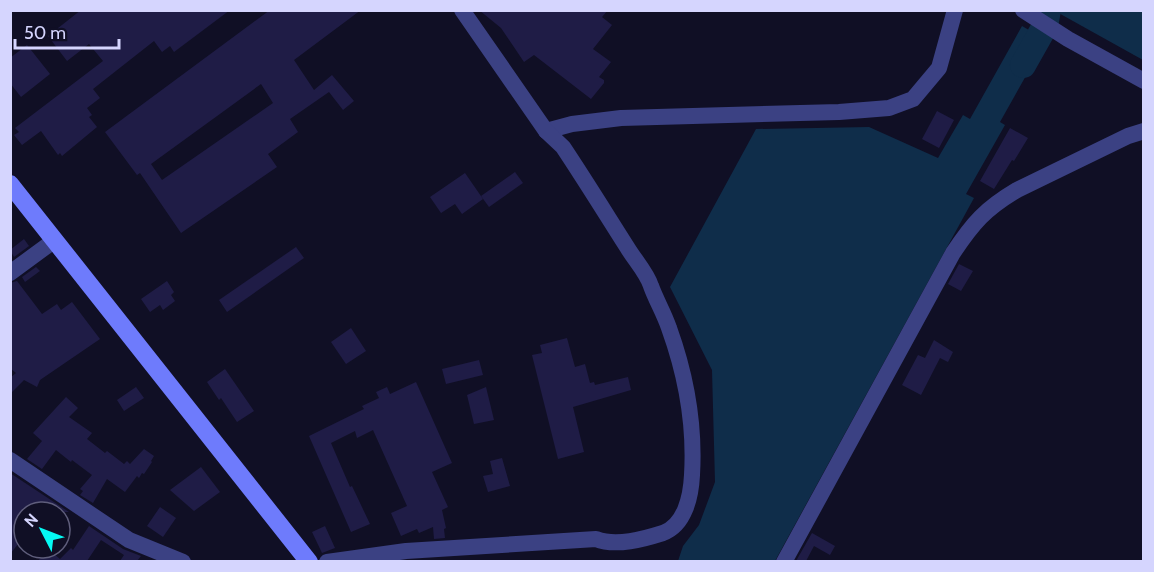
<svg xmlns="http://www.w3.org/2000/svg" width="1154" height="572" font-family="Cabin,sans-serif">
<style>
.water{fill:#0f2d4a}
.lines{fill:none;stroke-linecap:round;stroke-linejoin:round}
.river{stroke:#0f2d4a;stroke-width:26}
.building{fill:#1f1c46;fill-rule:evenodd}
.street{stroke:#3b4183;stroke-width:16}
.secondary{stroke:#6e7bfc;stroke-width:18}
</style>
<rect width="100%" height="100%" fill="#100f25"/>
<!-- water -->
<g class="water">
<polygon points="1055,11 1143,11 1143,60"/>
<polygon points="1022,26 1046,40 1000,122 1005,125 966,194 974,198 775,561 678,561 683,546 699,525 715,482 712,370 670,287 756,129 869,127 938,158 963,115 970,119"/>
</g>
<g class="lines">
<!-- river -->
<polyline class="river" points="1023,65 1045,26 1048,10"/>
</g>
<!-- building -->
<g class="building">
<polygon points="81,10 230,10 174,52 170,46 162,52 154,41 93,89 100,98 87,108 92,115 89,117 97,127 62,156 60,153 58,155 41,131 22,145 14,135 19,132 15,128 103,61 89,44 67,61 48,36"/>
<path d="M270 10H361L294 60 314 90 332 75 354 101 343 110 329 92 290 119 298 132 268 154 277 167 181 233 140 173 137 175 105 132ZM261 84 273 103 162 180 151 164Z"/>
<polygon points="479,10 608,10 602,17 612,25 593,49 611,62 599,77 604,80 604,83 591,99 534,55 524,62 501,28"/>
<polygon points="27,45 50,74 21,97 10,83 10,58"/>
<polygon points="937,111 954,120 939,148 922,139"/>
<polygon points="1010,128 1028,138 1014,161 1012,160 994,189 980,181"/>
<polygon points="515,172 523,183 489,207 481,196"/>
<polygon points="465,173 483,199 462,214 455,204 441,213 430,197"/>
<polygon points="24,239 29,246 14,257 10,250"/>
<polygon points="296,247 304,258 227,312 219,300"/>
<polygon points="959,264 973,271 961,291 948,284"/>
<polygon points="36,267 40,271 25,282 22,277"/>
<polygon points="17,281 42,314 57,304 61,310 72,302 100,339 40,380 37,387 24,380 10,394 10,378 16,373 10,368 10,283"/>
<polygon points="167,281 174,292 171,295 175,301 163,310 160,305 150,312 141,299"/>
<polygon points="351,328 366,351 346,364 331,342"/>
<polygon points="567,338 575,367 585,364 590,383 594,382 595,385 628,377 631,390 573,407 584,452 558,459 532,355 542,353 540,345"/>
<polygon points="934,340 953,352 948,362 940,358 921,395 902,385 918,355 925,358"/>
<polygon points="479,360 483,375 446,384 442,369"/>
<polygon points="225,369 254,411 237,422 221,398 219,400 207,382"/>
<polygon points="416,382 452,463 432,472 448,507 442,510 446,528 444,529 445,538 434,539 433,527 419,533 417,529 401,536 391,513 407,506 373,430 357,438 355,431 331,443 350,487 352,486 370,524 351,532 309,436 364,409 362,406 379,398 376,392 387,387 390,394"/>
<polygon points="136,387 144,398 124,411 117,400"/>
<polygon points="486,387 494,420 474,424 467,395"/>
<polygon points="66,397 78,408 69,417 92,433 87,439 105,453 107,451 124,464 127,461 130,464 144,449 154,456 151,461 152,462 144,474 142,473 139,478 137,476 125,492 107,479 93,503 80,495 83,491 80,489 92,475 72,460 71,462 56,450 42,469 27,459 42,441 33,433"/>
<polygon points="502,458 510,486 488,492 483,476 493,474 490,461"/>
<polygon points="201,467 220,492 194,511 170,490"/>
<polygon points="10,473 69,512 24,512 24,537 10,554"/>
<polygon points="160,507 176,518 163,537 147,526"/>
<polygon points="89,526 123,549 141,556 137,561 120,561 124,555 101,540 87,561 38,561 48,549 60,559 71,548 73,550"/>
<polygon points="325,526 335,548 322,553 312,532"/>
<polygon points="812,533 835,546 830,555 814,546 806,561 796,561"/>
</g>
<g class="lines">
<!-- street -->
<g class="street">
<polyline points="1023,10 1068,39 1144,81"/>
<polyline points="546,131 572,124 621,118 839,112 889,108 913,99 939,68 955,10"/>
<polyline points="10,273 55,240"/>
<polyline points="10,460 129,540 183,562"/>
<path d="M327 562 406 551 596 539C616 547 644 539 663 533 685 525 691 496 692 475 695 425 686 375 669 328 664 313 656 300 651 286 647 273 634 259 627 247 606 214 585 180 563 147L546 131 462 10"/>
<path d="M784 562 953 253C973 223 985 209 1017 190L1128 136 1144 131"/>
</g>
<!-- secondary -->
<polyline class="secondary" points="10,184 309,562"/>
</g>
<!-- border -->
<rect width="1154" height="572" fill="none" stroke="#d5d5fe" stroke-width="24"/>
<!-- north arrow -->
<g transform="translate(42 530) rotate(312)"><circle r="28" fill="#100f25" stroke="#5f5e7c" stroke-width="1.5"/>
<path d="M0-4.5L10 22L0 15L-10 22Z" fill="#05faf4"/>
<text y="-9" font-size="16" font-weight="bold" text-anchor="middle" fill="#d5d5fe">N</text>
</g>
<!-- scale -->
<path d="M15 39v9h104v-9" fill="none" stroke="#d5d5fe" stroke-width="3"/>
<text x="24" y="39" font-size="18" fill="#d5d5fe" stroke="#100f25" stroke-width="4.5" paint-order="stroke">50 m</text>
</svg>
